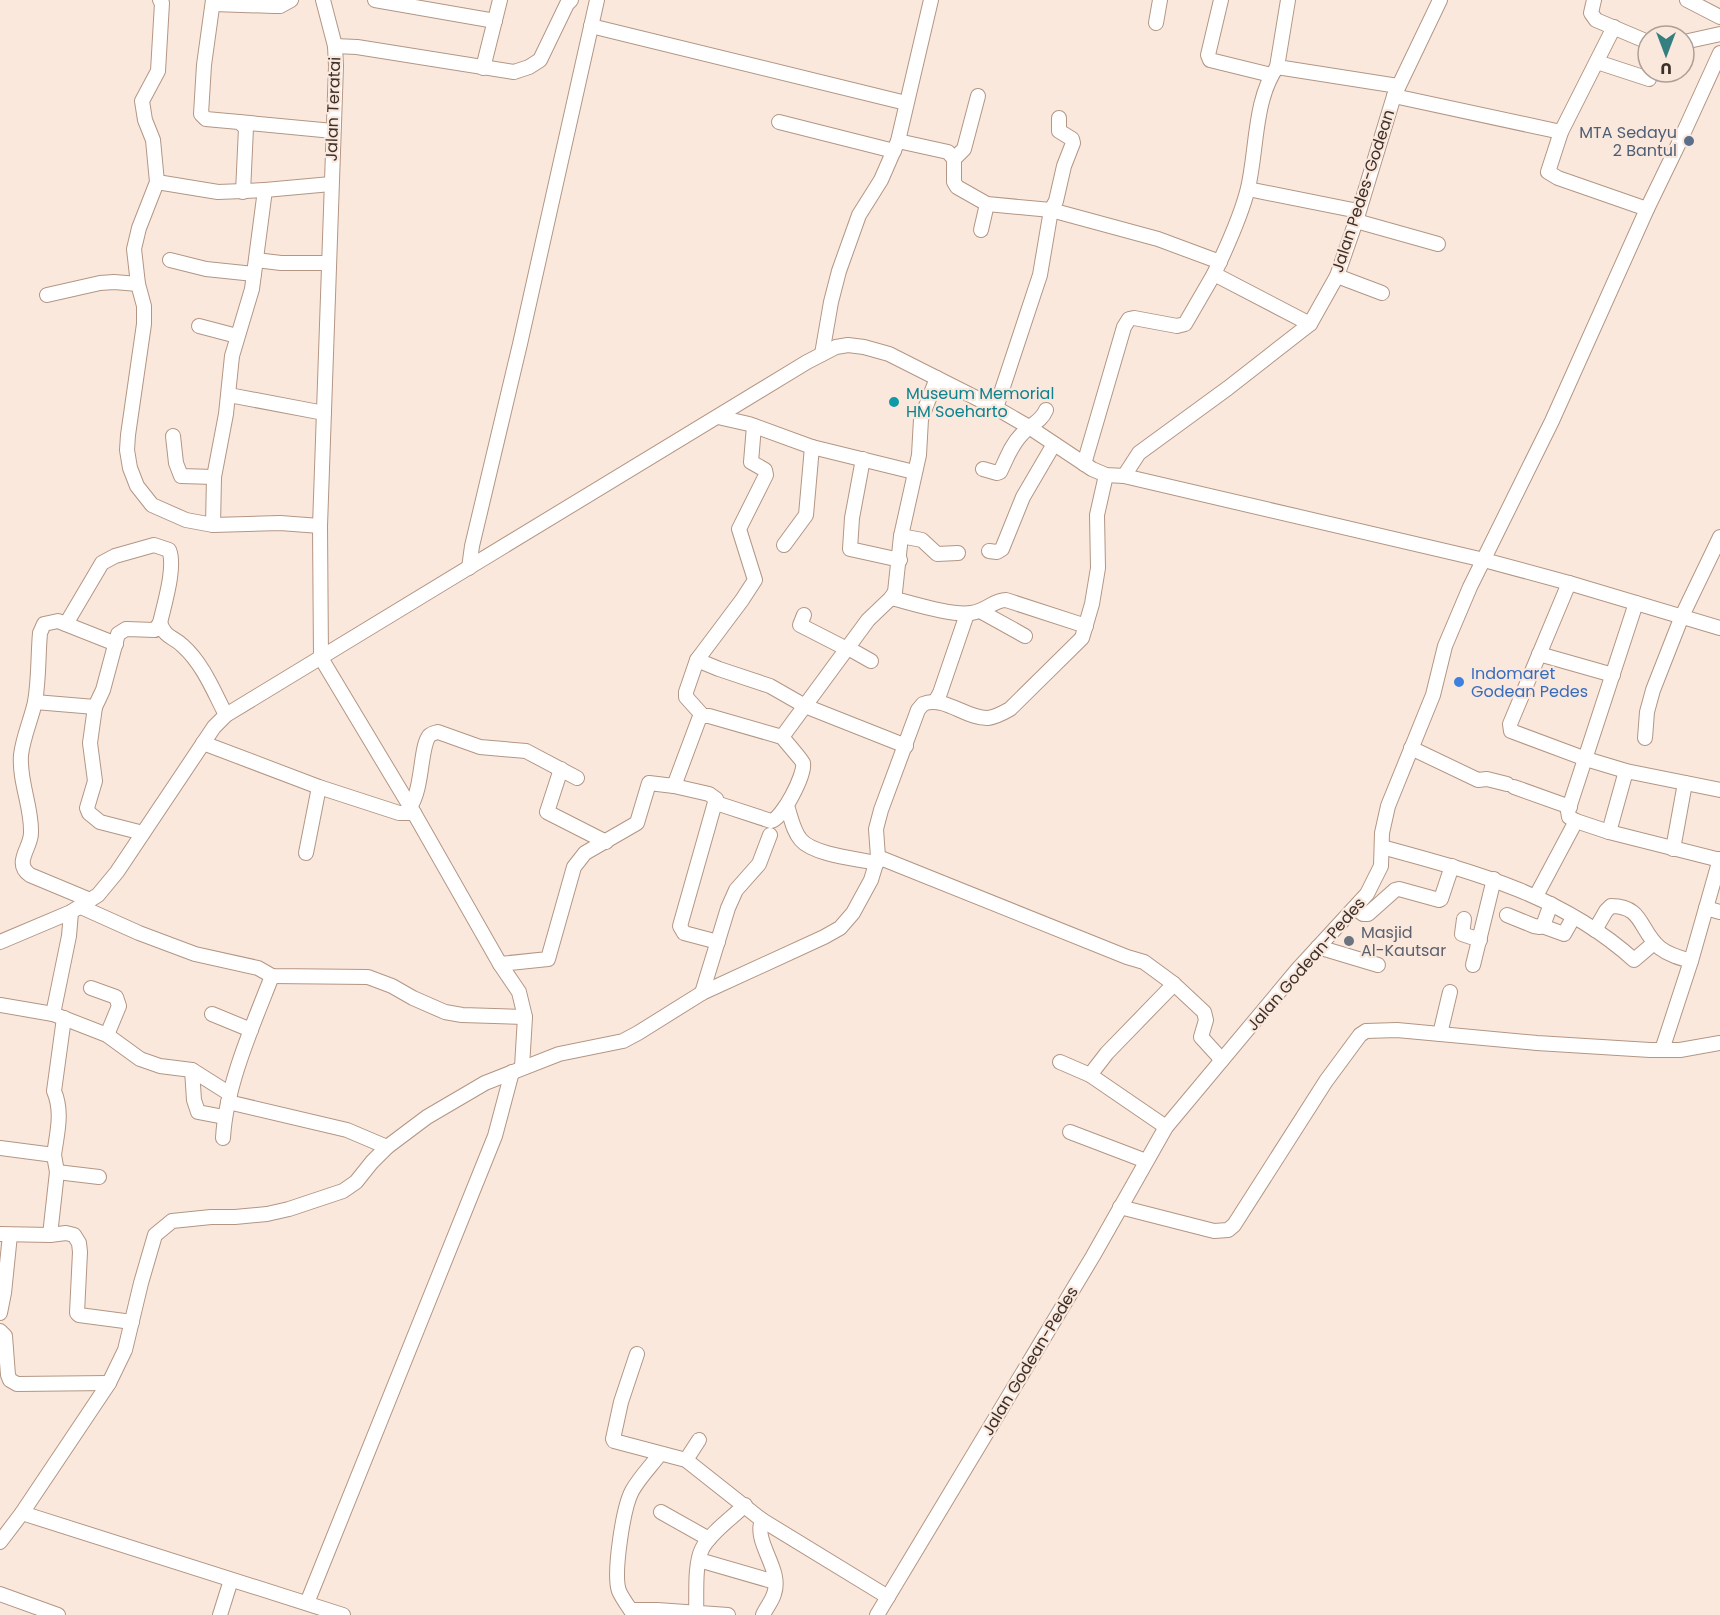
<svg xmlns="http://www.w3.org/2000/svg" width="1720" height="1615" font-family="Poppins,sans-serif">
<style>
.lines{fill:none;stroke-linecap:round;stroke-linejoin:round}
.minor-casing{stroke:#b39684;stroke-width:16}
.minor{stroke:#fff;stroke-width:14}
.service-dot{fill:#5c6f8a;stroke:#fbe8dd;stroke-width:2}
.culture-dot{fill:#0f9aa8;stroke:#fbe8dd;stroke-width:2}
.shop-dot{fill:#3f7fe0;stroke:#fbe8dd;stroke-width:2}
.worship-dot{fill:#6b7280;stroke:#fbe8dd;stroke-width:2}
.labels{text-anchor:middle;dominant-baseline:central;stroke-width:4.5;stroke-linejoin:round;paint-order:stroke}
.street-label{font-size:16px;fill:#3c3029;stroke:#fbe8dd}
.service-label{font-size:16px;fill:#4e5e75;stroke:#fbe8dd;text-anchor:end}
.culture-label{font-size:16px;fill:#0d838f;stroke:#fbe8dd;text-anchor:start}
.shop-label{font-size:16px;fill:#366cbe;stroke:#fbe8dd;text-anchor:start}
.worship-label{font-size:16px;fill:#5b616d;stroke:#fbe8dd;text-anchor:start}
</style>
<rect width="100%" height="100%" fill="#fbe8dd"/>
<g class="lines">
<!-- minor casing -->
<g class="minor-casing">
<g id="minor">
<polyline points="160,0 162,3 158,71 142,101 145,120 153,140 157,182 139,228 134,249 138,284 144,306 144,324 128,435 127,450 130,468 137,486 152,505 186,520 213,525 280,523 320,526"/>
<polyline points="213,0 204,65 201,114 206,119 239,122 246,128 243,192"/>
<polyline points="323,0 335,46 336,66 320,526 321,658 414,813 500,964 519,992 525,1017 522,1067"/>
<polyline points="375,0 495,21"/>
<polyline points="1221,0 1208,55 1210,60 1271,75"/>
<path d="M1288 0 1277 67C1254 99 1257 150 1248 188 1242 213 1225 251 1214 274L1310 324"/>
<polyline points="1594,0 1591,13 1596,20 1648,42"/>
<polyline points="1687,0 1720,17"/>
<polyline points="213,4 274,6 280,6 291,0"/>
<polyline points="1156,23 1160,0"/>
<polyline points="591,26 906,103"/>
<polyline points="1614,27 1561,132 1548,172 1558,178 1647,209"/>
<polyline points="1684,42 1720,34"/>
<polyline points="335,46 357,47 514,72 529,67 540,60 567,4 571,0"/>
<polyline points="1597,62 1649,79"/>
<polyline points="1277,67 1398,86"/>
<polyline points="483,68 500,0"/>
<polyline points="1394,96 1561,132"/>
<polyline points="239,122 333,131"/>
<polyline points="779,122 894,151"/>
<polyline points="898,141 948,152 954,159 954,182 957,187 987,204 1051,210 1158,239 1220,262"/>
<polyline points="954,159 964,149 978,96"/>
<polyline points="157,182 218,192 265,190"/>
<polyline points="1248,189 1358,211"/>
<polyline points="1356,221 1438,244"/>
<polyline points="981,230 987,204"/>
<polyline points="170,260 206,269 254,274"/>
<polyline points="256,260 281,263 329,263"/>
<polyline points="1337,276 1382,293"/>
<polyline points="47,295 100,283 114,282 138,284"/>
<polyline points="199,326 237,336"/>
<polyline points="822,354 831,302 839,271 859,215 881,180 898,141 931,0"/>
<polyline points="229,395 324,413"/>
<polyline points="996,408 1040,275 1051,210 1056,201 1064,166 1073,143 1072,139 1059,131 1059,118"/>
<polyline points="718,417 749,424 812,447 914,472"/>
<polyline points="173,436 176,463 181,476 214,477"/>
<polyline points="863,459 852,518 850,549 900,560"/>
<polyline points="1084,464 1124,327 1129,319 1134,318 1177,326 1185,324 1214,274"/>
<path d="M983 469 997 473 1000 472C1007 458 1011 445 1022 434 1031 424 1041 422 1046 410"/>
<polyline points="1124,476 1139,453 1228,388 1310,324 1337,276 1356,221 1394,96 1440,0"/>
<polyline points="213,525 214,477 226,414 232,356 252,289 265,190 331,184"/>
<polyline points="901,536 922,540 937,554 958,553"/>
<polyline points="784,545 806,515 812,447"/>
<polyline points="989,551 997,552 1002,549 1023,497 1054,444"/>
<polyline points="469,568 472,546 520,344 597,0"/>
<polyline points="1569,583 1510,724 1511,731 1586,759 1626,771 1720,790"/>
<path d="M891 598C912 603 951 616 971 613 987 611 993 600 1006 600L1086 626"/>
<polyline points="980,611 1025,636"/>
<polyline points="804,615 800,625 847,649"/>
<path d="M160 623C166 639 173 636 183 646 203 664 214 692 226 715"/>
<path d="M66 624 102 563 115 556 154 545 169 550C176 567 164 605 160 623L155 630 126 629 118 634 103 690 95 707 90 743 95 781 87 808 89 813 100 822 143 833"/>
<polyline points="848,648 871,661"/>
<polyline points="1539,654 1613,675"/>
<polyline points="697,660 742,600 755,580 739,529 766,475 765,470 751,462 754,426"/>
<polyline points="35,702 95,707"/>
<polyline points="935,702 940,693 967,614"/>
<polyline points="703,716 686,697 686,692 697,660 719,669 770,686 805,706 906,746"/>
<polyline points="1645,738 1647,712 1653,690 1682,616 1720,537"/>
<polyline points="203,743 319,787 399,813 414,813"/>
<polyline points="1411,748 1478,780 1487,779 1507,784"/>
<polyline points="561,769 547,812 606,842"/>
<polyline points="674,786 709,794 716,799 680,926 684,933 718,942"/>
<polyline points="1514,787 1570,807"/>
<path d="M716 803 771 821C783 818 805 775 803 763 802 760 786 742 782 737L868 620 891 598 895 592 901 536 919 455 921 419 937 378"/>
<path d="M787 806C791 817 793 831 801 840 814 855 859 859 877 863"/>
<path d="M410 807C423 788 420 748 429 736 432 733 434 733 438 732L480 747 526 751 577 778"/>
<polyline points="1576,821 1609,832 1720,860"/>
<polyline points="1609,832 1626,771"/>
<path d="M1382 847C1474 872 1562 895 1634 960L1654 943"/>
<polyline points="1673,849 1685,783"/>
<polyline points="306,853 319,787"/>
<polyline points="878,857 1127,957 1144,962 1174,984 1204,1012 1206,1020 1201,1037 1222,1060"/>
<polyline points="1536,896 1576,821 1569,817 1568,811 1636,603"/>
<path d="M90 900 30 875C13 863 31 848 31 833 32 807 19 782 21 755 23 737 31 720 35 702 39 679 38 655 40 633L44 624 58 621 116 644"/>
<polyline points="81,907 139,933 195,954 258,968 272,976 368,977 392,986 413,998 445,1012 462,1015 525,1017"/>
<polyline points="1355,908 1363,914 1368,914 1395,890 1399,889 1439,900 1441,899 1452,866"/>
<polyline points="1706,908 1720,912"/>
<polyline points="1507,915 1534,926 1540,927 1544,923 1551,904"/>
<polyline points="1464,919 1462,934 1480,940"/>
<polyline points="1542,926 1564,934 1573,918"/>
<path d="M1595 930 1606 911 1611 906C1644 906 1639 931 1660 948 1669 955 1680 958 1691 961"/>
<polyline points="0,942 71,912 98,895 117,872 214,727 226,715 807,362 836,347 848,345 864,347 889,354 996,408 1029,427 1092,469 1106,475 1124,476 1484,560 1569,583 1720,628"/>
<polyline points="1318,947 1378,965"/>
<polyline points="500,964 548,959 574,867 585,853 637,823 649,783 674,786 699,719 703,716 709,716 782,737"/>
<polyline points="1473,965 1494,879"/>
<polyline points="91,988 116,997 119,1006 107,1035"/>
<polyline points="702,993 728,908 736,890 759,864 770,835"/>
<polyline points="0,1005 53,1014 107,1035 140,1059 160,1066 192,1070 230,1094"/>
<polyline points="53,1014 69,936 71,912"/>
<polyline points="212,1014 251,1030"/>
<polyline points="1440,1034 1450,992"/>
<polyline points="1662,1050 1691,961 1720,859"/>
<polyline points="1060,1062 1090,1075 1166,1127"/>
<polyline points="192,1070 194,1100 198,1112 224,1117"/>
<polyline points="1090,1075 1107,1053 1174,984"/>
<polyline points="228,1102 347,1130 387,1147"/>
<polyline points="1070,1132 1146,1161"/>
<path d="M223 1138C226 1085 253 1025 272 976"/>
<path d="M0 1148 54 1155C57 1133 63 1112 54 1091L64 1018"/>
<polyline points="57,1172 99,1177"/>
<polyline points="1120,1207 1214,1231 1228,1230 1234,1225 1326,1081 1360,1035 1366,1031 1397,1030 1537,1043 1650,1050 1680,1050 1720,1043"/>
<polyline points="0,1234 50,1235 66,1233 74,1235 79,1243 80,1252 77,1313 79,1315 132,1322"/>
<polyline points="50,1235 57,1172 54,1155"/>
<polyline points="0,1313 4,1293 10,1235"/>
<polyline points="0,1331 5,1336 8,1375 10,1380 17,1384 109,1383"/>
<path d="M637 1354 621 1402 613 1439 614 1441 686 1460 762 1520C753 1543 783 1569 774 1594 772 1601 766 1608 763 1615"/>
<polyline points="686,1460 699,1440"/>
<polyline points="661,1512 709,1539"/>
<polyline points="22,1513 343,1615"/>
<polyline points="762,1520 888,1597"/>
<path d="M0 1542 22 1513 109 1383 125 1350 141 1283 155 1235 172 1221 211 1217H235L267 1214 289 1209 343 1191 356 1182 372 1162 387 1147 427 1117 485 1083 559 1054 623 1041 638 1033 702 993 824 937 840 928 853 913 871 880 878 857 876 829 881 810 918 710 923 704C944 695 966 719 988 718 996 717 1003 713 1010 709L1082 638 1092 604 1098 568 1097 515 1106 475"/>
<polyline points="699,1560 775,1582"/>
<polyline points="0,1594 58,1615"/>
<polyline points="307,1603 495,1136 512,1072"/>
<polyline points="631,1610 657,1610 728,1615"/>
<polyline points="220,1615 231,1580"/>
<path d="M634 1615C629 1607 623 1600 619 1591 613 1574 623 1508 632 1491 639 1478 651 1466 660 1454"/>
<path d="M696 1615C697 1597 694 1565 702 1549 709 1534 733 1517 745 1505"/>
<polyline points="877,1615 1093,1256 1166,1127 1298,969 1367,894 1381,866 1382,833 1388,806 1433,695 1445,646 1470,587 1552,421 1647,209 1678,145 1720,53"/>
</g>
</g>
<!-- minor -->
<use href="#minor" class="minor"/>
</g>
<!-- markers -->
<circle class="service-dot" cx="1689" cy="141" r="6"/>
<circle class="culture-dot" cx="894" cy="402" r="6"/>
<circle class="shop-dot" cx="1459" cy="682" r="6"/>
<circle class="worship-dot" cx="1349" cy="941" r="6"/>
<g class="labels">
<!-- street labels -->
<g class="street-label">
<text transform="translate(333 109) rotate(-88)">Jalan Teratai</text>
<text transform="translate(1363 191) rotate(-72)">Jalan Pedes-Godean</text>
<text transform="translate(1306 964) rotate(-49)">Jalan Godean-Pedes</text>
<text transform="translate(1030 1361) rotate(-59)">Jalan Godean-Pedes</text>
</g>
<!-- service labels -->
<g class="service-label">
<text x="1677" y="132">MTA Sedayu<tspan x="1677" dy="18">2 Bantul</tspan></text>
</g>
<!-- culture labels -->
<g class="culture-label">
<text x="906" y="393">Museum Memorial<tspan x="906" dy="18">HM Soeharto</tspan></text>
</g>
<!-- shop labels -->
<g class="shop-label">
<text x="1471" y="673">Indomaret<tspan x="1471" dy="18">Godean Pedes</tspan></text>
</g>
<!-- worship labels -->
<g class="worship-label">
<text x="1361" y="932">Masjid<tspan x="1361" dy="18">Al-Kautsar</tspan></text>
</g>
</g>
<!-- north arrow -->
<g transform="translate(1666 54) rotate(180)"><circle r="28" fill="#fbe8dd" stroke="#af9e95" stroke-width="1.5"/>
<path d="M0-4.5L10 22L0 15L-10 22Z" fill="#367f80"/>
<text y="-9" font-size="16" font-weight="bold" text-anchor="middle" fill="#3c3029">U</text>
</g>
</svg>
